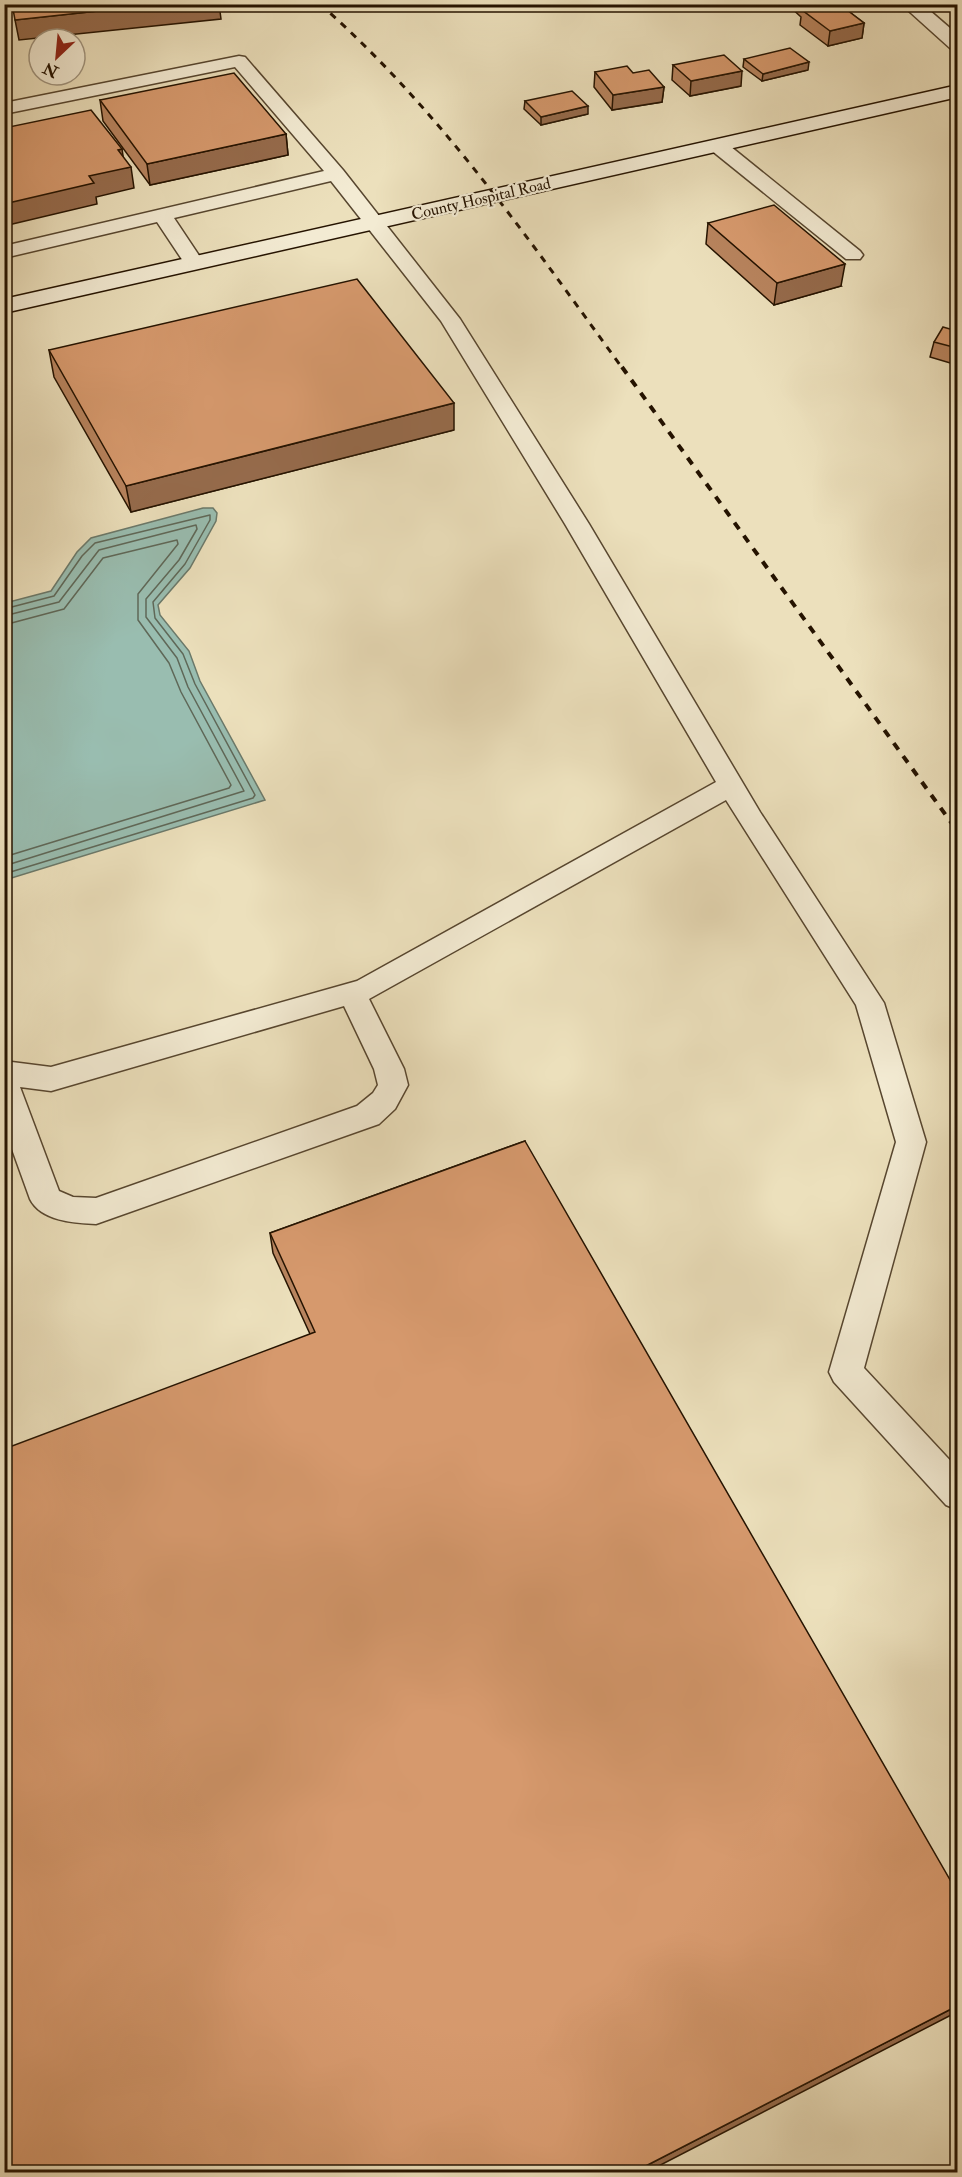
<svg xmlns="http://www.w3.org/2000/svg" width="962" height="2177" font-family="'IM FELL Double Pica',serif">
<style>
.water{fill:#99bdb0;stroke:#6b796a;stroke-width:1.5}
.lines{fill:none;stroke-linecap:round;stroke-linejoin:round}
.shore{stroke:#5f6858;stroke-width:1.5}
.service-casing{stroke:#57462f;stroke-width:3}
.minor-casing{stroke:#57462f;stroke-width:3}
.secondary-casing{stroke:#251300;stroke-width:3}
.service{fill:#f3ebd3;fill-rule:evenodd}
.minor{fill:#f3ebd3;fill-rule:evenodd}
.secondary{fill:#f3ebd3;fill-rule:evenodd}
.rail-far1{stroke:#251300;stroke-width:3;stroke-dasharray:7 7;stroke-linecap:butt}
.rail{stroke:#251300;stroke-width:4;stroke-dasharray:8 8;stroke-linecap:butt}
.wall{fill:#b8845e;stroke:#251300;stroke-width:1.5}
.shaded-wall{fill:#966b4c;stroke:#251300;stroke-width:1.5}
.building{fill:#d6996d;stroke:#251300;stroke-width:1.5}
.labels{text-anchor:middle;dominant-baseline:central;stroke-width:4.5;stroke-linejoin:round;paint-order:stroke}
.far-street-label{font-size:16px;fill:#251300;stroke:#f3ebd3}
</style>
<rect width="100%" height="100%" fill="#ece0bc"/>
<filter id="stains"><feTurbulence type="fractalNoise" baseFrequency=".00333" numOctaves="4"/><feColorMatrix values="0 0 0 0 .2 0 0 0 0 .09 0 0 0 0 .02 0 0 0 .5 -.17"/></filter>
<radialGradient id="worn" r=".72"><stop offset=".6" stop-color="#630" stop-opacity="0"/><stop offset="1" stop-color="#630" stop-opacity=".3"/></radialGradient>
<!-- water -->
<polygon class="water" points="203,508 213,508 217,513 216,521 190,568 158,605 160,615 189,651 200,681 265,800 5,880 5,603 51,591 77,552 91,538"/>
<g class="lines">
<!-- shore -->
<g class="shore">
<polyline points="4,609 54,596 82,556 95,543 210,515 210,520 185,564 153,602 155,618 183,654 195,684 255,795 253,798 4,874"/>
<polyline points="4,616 59,602 99,550 196,525 197,529 179,560 146,599 146,617 177,658 188,687 244,791 4,866"/>
<polyline points="4,625 64,609 103,558 177,540 178,544 138,594 138,620 169,663 181,692 231,785 229,788 4,857"/>
</g>
<!-- service casing -->
<g class="service-casing">
<g id="service">
<path d="M239 56 245 57 343 170 460 319 589 524 760 812 884 1003 926 1142 864 1368 958 1469V1510L946 1505 834 1382 829 1372 896 1142 856 1005 726 800 369 999 404 1069 408 1085 395 1109 379 1124 96 1224C74 1223 41 1221 30 1199L4 1127V1061L51 1067 357 981 716 782 565 524 441 321 331 181 174 218 204 263 201 267H187L157 222 4 258V246L324 171 235 67 4 114V103ZM344 1006 374 1069 378 1085 373 1093 357 1106 96 1198 73 1197 59 1191 20 1087 51 1091Z"/>
<polygon points="718,140 725,142 860,251 863,255 860,259 846,259 711,150 709,146"/>
</g>
</g>
<!-- minor casing -->
<g class="minor-casing">
<polygon id="minor" points="901,4 922,4 958,35 958,51 951,49"/>
</g>
<!-- secondary casing -->
<g class="secondary-casing">
<polygon id="secondary" points="958,85 958,97 4,313 4,299"/>
</g>
<!-- service -->
<use href="#service" class="service"/>
<!-- minor -->
<use href="#minor" class="minor"/>
<!-- secondary -->
<use href="#secondary" class="secondary"/>
<!-- rail-far1 -->
<path class="rail-far1" d="M320 4C440 110 529 240 623 369"/>
<!-- rail -->
<polyline class="rail" points="622,367 958,832"/>
</g>
<!-- wall -->
<g class="wall">
<polygon points="787,4 839,4 864,23 862,38 828,46 800,25 801,17"/>
<polygon points="744,59 808,70 762,81 743,67"/>
<polygon points="673,65 741,86 690,96 672,80"/>
<polygon points="595,72 633,73 664,87 662,102 612,110 594,87"/>
<polygon points="100,100 286,134 288,155 150,185 103,121"/>
<polygon points="525,101 588,114 541,125 524,109"/>
<polygon points="954,127 957,127 957,161 956,161 951,143"/>
<polygon points="708,223 841,286 774,305 706,244"/>
<polygon points="957,331 957,365 930,357 934,342"/>
<polygon points="49,350 454,430 131,512 54,377"/>
<polygon points="525,1141 647,2172 310,1334 273,1253 270,1233"/>
</g>
<!-- shaded-wall -->
<g class="shaded-wall">
<polygon points="163,4 219,4 221,19 19,40 15,20"/>
<polygon points="803,4 834,4 802,10"/>
<polygon points="864,23 862,38 828,46 830,31"/>
<polygon points="809,62 808,70 762,81 763,74"/>
<polygon points="742,71 741,86 690,96 691,81"/>
<polygon points="664,87 662,102 612,110 613,95"/>
<polygon points="588,106 588,114 541,125 541,117"/>
<polygon points="286,134 288,155 150,185 147,164"/>
<polygon points="122,149 125,168 131,167 134,188 96,197 97,204 4,226 4,204 89,176 118,150"/>
<polygon points="845,264 841,286 774,305 777,283"/>
<polygon points="454,403 454,430 131,512 126,486"/>
<polygon points="957,2006 957,2012 647,2172 634,2172"/>
</g>
<!-- building -->
<g class="building">
<polygon points="12,4 163,4 15,20"/>
<polygon points="826,4 839,4 864,23 830,31 802,10"/>
<polygon points="790,48 809,62 763,74 744,59"/>
<polygon points="724,55 742,71 691,81 673,65"/>
<polygon points="627,66 633,73 649,70 664,87 613,95 595,72"/>
<polygon points="234,73 286,134 147,164 100,100"/>
<polygon points="572,91 588,106 541,117 525,101"/>
<polygon points="91,110 122,149 118,150 131,167 89,176 94,183 4,204 4,128"/>
<polygon points="954,127 957,127 957,141"/>
<polygon points="774,205 845,264 777,283 708,223"/>
<polygon points="357,279 454,403 126,486 49,350"/>
<polygon points="943,327 957,331 957,348 934,342"/>
<polygon points="525,1141 957,1892 957,2006 634,2172 4,2172 4,1449 315,1332 270,1233"/>
</g>
<g class="labels">
<!-- far-street labels -->
<g class="far-street-label">
<text transform="translate(481 199) rotate(-13)">County Hospital Road</text>
</g>
</g>
<!-- margin -->
<rect width="962" height="2177" fill="none" stroke="#ece0bc" stroke-width="24"/>
<rect x="6" y="6" width="950" height="2165" fill="none" stroke="#251300" stroke-width="3"/>
<rect x="12" y="12" width="938" height="2153" fill="none" stroke="#251300" stroke-width="1.5"/>
<!-- north arrow -->
<g transform="translate(57 57) rotate(206)"><circle r="28" fill="#f3ebd3" stroke="#a1957f" stroke-width="1.5"/>
<path d="M0-4.5L10 22L0 15L-10 22Z" fill="#8f2418"/>
<text y="-9" font-size="16" font-weight="bold" text-anchor="middle" fill="#251300">N</text>
</g>
<rect width="100%" height="100%" filter="url(#stains)"/>
<rect width="100%" height="100%" fill="url(#worn)"/>
</svg>
